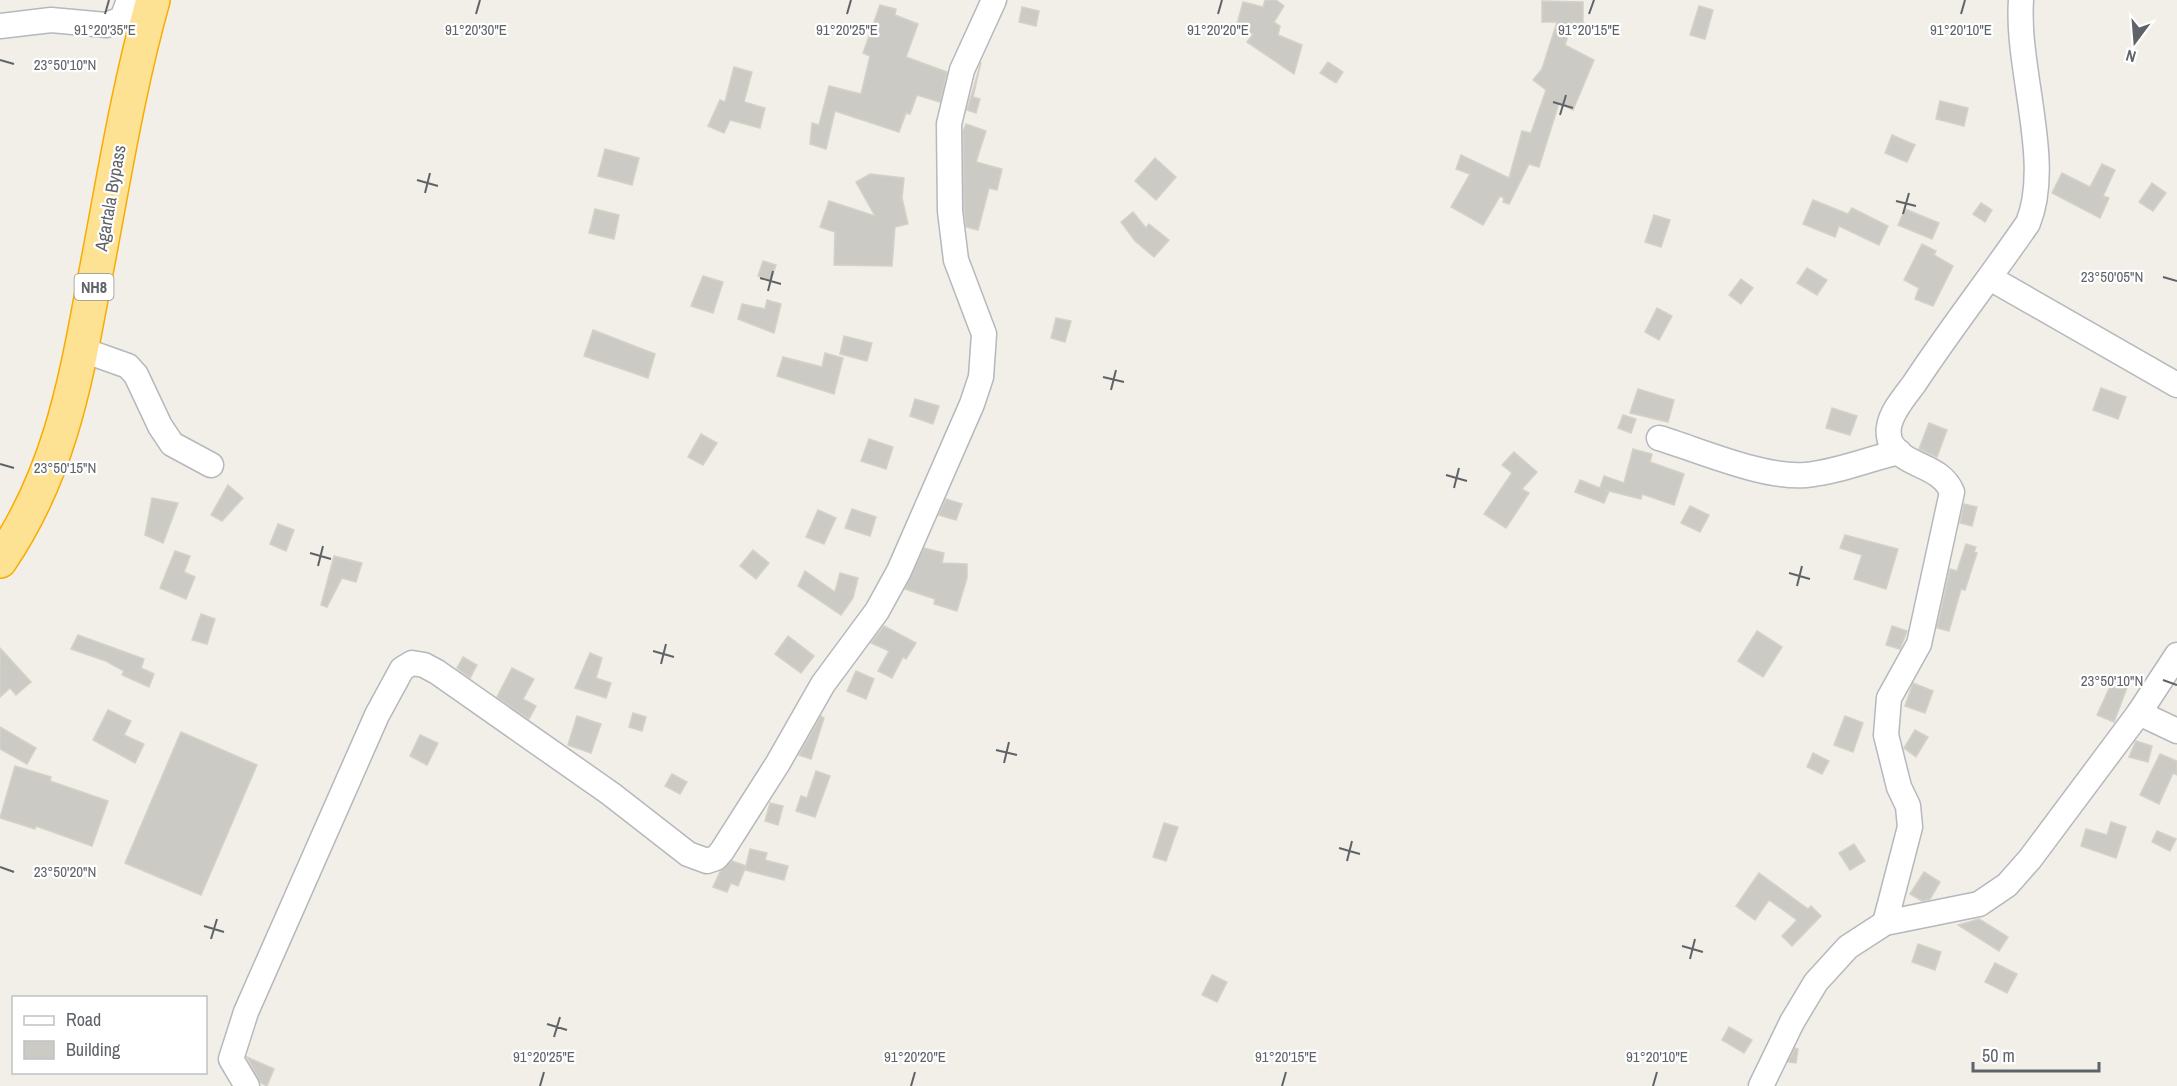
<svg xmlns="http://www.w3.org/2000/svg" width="2177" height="1086" font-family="'Archivo Narrow',sans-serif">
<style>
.building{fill:#cccac5;stroke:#d6d1c6;stroke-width:1.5}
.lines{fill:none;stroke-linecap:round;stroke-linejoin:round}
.minor-casing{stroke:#b5b8bc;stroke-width:27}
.highway-casing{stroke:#f9ab00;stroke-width:36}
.minor{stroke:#fff;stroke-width:24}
.highway{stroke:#fde293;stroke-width:33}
.ticks{fill:none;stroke:#5f6368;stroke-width:2}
.labels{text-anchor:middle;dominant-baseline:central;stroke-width:4.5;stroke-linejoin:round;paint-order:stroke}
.shield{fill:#fff;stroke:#8f9295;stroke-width:1.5}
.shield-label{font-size:16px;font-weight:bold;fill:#5f6368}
.street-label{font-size:18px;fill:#5f6368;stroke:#fff}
.ticks-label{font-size:15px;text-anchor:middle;fill:#5f6368;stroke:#fff;stroke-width:4.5;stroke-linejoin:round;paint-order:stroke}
</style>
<rect width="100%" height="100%" fill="#f1efe8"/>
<!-- building -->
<g class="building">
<polygon points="1265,0 1276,0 1284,6 1274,22 1280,26 1278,35 1302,45 1294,74 1247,42 1253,34 1236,28 1243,2 1263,7"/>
<polygon points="1542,1 1583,2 1583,23 1572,22 1565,45 1594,60 1573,110 1559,103 1539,167 1529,164 1509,204 1503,202 1504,198 1500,196 1483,225 1451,207 1470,174 1456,169 1461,155 1509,178 1522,131 1531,133 1546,90 1533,80 1542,69 1557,22 1542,22"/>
<polygon points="880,5 896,9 895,15 918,24 906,57 947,72 940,102 917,95 910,114 906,113 899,132 835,111 826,149 810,144 812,123 819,125 829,86 861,94 870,56 863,53"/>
<polygon points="1699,6 1713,10 1705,39 1690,35"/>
<polygon points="1022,7 1039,11 1036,26 1019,22"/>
<polygon points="981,62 973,97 980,99 976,113 967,110"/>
<polygon points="1328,62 1343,72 1336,83 1320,73"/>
<polygon points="734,67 752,72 744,102 765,108 760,128 730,120 724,133 708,126 720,100 725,102"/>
<polygon points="1940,101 1968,108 1964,126 1936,119"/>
<polygon points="966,124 986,131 976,162 1002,169 997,190 989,188 978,230 966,227 964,210 963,131"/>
<polygon points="1892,135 1915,145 1907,162 1885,153"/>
<polygon points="605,149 639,158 632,185 598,176"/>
<polygon points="1155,158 1176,177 1156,200 1135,181"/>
<polygon points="2102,164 2115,170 2103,196 2109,198 2100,218 2052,193 2062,173 2090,187"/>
<polygon points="870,174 904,178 902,198 908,224 895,227 892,266 834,265 835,232 820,227 829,201 875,216 856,182"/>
<polygon points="2152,183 2166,193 2153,211 2139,202"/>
<polygon points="1813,200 1848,214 1852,208 1888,226 1879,245 1839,226 1835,237 1803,224"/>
<polygon points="1981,203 1992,210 1985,222 1973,214"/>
<polygon points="595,209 619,215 614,239 589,233"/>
<polygon points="1905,209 1939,223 1932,239 1898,225"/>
<polygon points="1133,212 1146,228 1149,224 1169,240 1154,257 1135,241 1121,222"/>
<polygon points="1654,215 1670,220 1661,247 1645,242"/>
<polygon points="1922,244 1936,251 1934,255 1953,266 1933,306 1915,299 1919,288 1904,280"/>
<polygon points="763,261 776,265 771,280 758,276"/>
<polygon points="1807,268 1827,280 1817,295 1797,283"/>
<polygon points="703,276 723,282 713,313 691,306"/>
<polygon points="1741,279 1753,288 1741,304 1729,295"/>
<polygon points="767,300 781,304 774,333 738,319 742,304 765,309"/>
<polygon points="1657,308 1672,316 1659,340 1645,332"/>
<polygon points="1056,318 1071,321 1065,342 1051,338"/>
<polygon points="593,330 655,354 648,378 584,356"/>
<polygon points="844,336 872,343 867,361 840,354"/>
<polygon points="825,353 843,358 834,394 777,376 783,357 822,367"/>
<polygon points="2101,388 2126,397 2118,419 2093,410"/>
<polygon points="1638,389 1674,400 1668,422 1630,413"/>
<polygon points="915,399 939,406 933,424 910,416"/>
<polygon points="1832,408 1857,416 1850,435 1826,428"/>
<polygon points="1623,415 1636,419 1631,433 1618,428"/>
<polygon points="1929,423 1947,430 1937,457 1919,449"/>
<polygon points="701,434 717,443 703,465 688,457"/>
<polygon points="869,439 893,447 886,469 861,461"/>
<polygon points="1633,449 1652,454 1650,462 1684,474 1674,505 1642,494 1641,499 1605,490 1609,491 1604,503 1575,492 1580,480 1600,488 1604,476 1624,483"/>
<polygon points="1514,452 1537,472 1522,489 1529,493 1506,528 1484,514 1512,473 1502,465"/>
<polygon points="228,485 243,498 222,521 211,515"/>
<polygon points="152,498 178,503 163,543 145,535"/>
<polygon points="946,499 962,504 956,520 939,515"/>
<polygon points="1964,504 1977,507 1972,526 1960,523"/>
<polygon points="1690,506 1709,515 1700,532 1681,523"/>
<polygon points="852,509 876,517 870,536 845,528"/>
<polygon points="818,510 836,518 824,544 806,537"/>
<polygon points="278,524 294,530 286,551 270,544"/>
<polygon points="1845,535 1898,549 1886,589 1854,579 1862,555 1840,548"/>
<polygon points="1966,544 1976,547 1974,552 1977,553 1965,590 1961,589 1949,631 1937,628 1950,569 1957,571"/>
<polygon points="924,548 944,553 942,563 967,564 967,578 957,611 934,604 935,599 905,589"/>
<polygon points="753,550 769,563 756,579 740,566"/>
<polygon points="175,551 190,556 184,572 195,577 186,599 160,588"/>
<polygon points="334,556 362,563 356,582 342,578 327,607 321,605"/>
<polygon points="805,571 835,592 840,573 858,578 853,598 841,615 798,586"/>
<polygon points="201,614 215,619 207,644 192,640"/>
<polygon points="884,626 916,643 906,659 903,657 892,678 878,671 889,651 871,643"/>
<polygon points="1892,626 1907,631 1900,649 1886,645"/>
<polygon points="1757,631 1782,647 1763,677 1738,661"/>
<polygon points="78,635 144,659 141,668 154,674 149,687 122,675 124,671 106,661 71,649"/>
<polygon points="788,636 814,656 801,673 775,654"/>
<polygon points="0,648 31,682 16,695 10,688 0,697"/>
<polygon points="590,653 602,658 596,678 611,683 606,698 575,688"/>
<polygon points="463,657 477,665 470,678 457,668"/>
<polygon points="512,668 534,679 523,699 536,706 529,719 497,697"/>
<polygon points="856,671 874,679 866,699 847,691"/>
<polygon points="2114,678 2128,685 2114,722 2097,715"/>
<polygon points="1913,683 1933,691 1925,713 1905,706"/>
<polygon points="108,710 131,721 124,735 144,744 135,763 93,740"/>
<polygon points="633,713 646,717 642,731 629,727"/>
<polygon points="577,716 601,724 591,753 568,745"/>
<polygon points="821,716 824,718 811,759 799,755"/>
<polygon points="1845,716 1863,723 1853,752 1834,745"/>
<polygon points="0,727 36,748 27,764 0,749"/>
<polygon points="1915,730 1928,737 1916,757 1904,748"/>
<polygon points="181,732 257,765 201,895 125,863"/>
<polygon points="420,735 438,743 427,765 410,756"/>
<polygon points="2136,741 2152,746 2148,762 2129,757"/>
<polygon points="1813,753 1829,761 1822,774 1807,767"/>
<polygon points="2160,754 2177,761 2177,775 2173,773 2159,804 2140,795"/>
<polygon points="15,766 51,777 50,781 108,801 92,846 36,826 35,829 0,818"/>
<polygon points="816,771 830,776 815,817 796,811 801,796 807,798"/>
<polygon points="672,774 687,782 680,794 665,786"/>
<polygon points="770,803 783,806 778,825 765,821"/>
<polygon points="2111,822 2126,827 2116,858 2081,846 2086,829 2107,835"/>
<polygon points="1164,823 1178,827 1166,861 1153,857"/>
<polygon points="2157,831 2176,839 2170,851 2152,842"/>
<polygon points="1854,844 1865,861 1850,870 1839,853"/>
<polygon points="750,849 767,853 765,860 788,866 784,880 745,870"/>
<polygon points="732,861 746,866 738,886 731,883 727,892 713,887 720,872"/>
<polygon points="1924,872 1940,882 1930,899 1922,901 1910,894"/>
<polygon points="1759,873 1808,909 1811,906 1821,916 1792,946 1782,936 1797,920 1769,900 1755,920 1736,906"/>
<polygon points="1979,919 2008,937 1999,951 1958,925"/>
<polygon points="1918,944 1941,952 1935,970 1912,962"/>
<polygon points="1995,963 2017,974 2007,993 1985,982"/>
<polygon points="1212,975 1227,982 1217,1002 1202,995"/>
<polygon points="1729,1027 1752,1040 1744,1053 1722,1040"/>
<polygon points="1795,1048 1798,1049 1796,1063 1788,1062"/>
<polygon points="247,1057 274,1069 267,1086 261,1083"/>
</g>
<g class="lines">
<!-- minor casing -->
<g class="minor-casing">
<g id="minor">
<polyline points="0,26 51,20 106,25 122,19 129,0"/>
<polyline points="1990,278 2177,385"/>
<polyline points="83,350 128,366 136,375 160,426 172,444 211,465"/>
<path d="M1659 438C1699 450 1765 479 1806 475 1838 472 1868 459 1899 452"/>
<polyline points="2139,713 2177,731"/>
<path d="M1885 923 1910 827 1908 806 1899 787 1886 735 1889 698 1919 644 1952 492C1940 463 1903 468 1890 441 1889 438 1888 430 1889 427 1891 412 1905 396 1914 384 1950 329 1991 277 2028 223 2053 162 2016 69 2021 0"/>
<polyline points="247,1086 231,1059 246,1012 377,715 402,669 412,663 424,665 437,672 611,794 688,854 707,861 716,858 722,851 778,763 823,684 877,611 899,571 972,404 981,377 984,334 956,260 950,211 949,124 962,70 994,0"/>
<polyline points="1761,1086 1792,1022 1816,982 1848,947 1885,923 1979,904 2007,885 2030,859 2139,713 2177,655"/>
</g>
</g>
<!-- highway casing -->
<g class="highway-casing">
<path id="highway" d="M0 561C57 477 74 391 92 293 111 196 126 96 153 0"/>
</g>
<!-- minor -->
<use href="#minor" class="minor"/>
<!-- highway -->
<use href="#highway" class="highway"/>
</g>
<!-- ticks -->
<path class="ticks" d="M105 14 109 0M476 14 480 0M847 14 851 0M1218 14 1222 0M1589 14 1594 0M1961 14 1965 0M0 60 14 64M1553 102 1573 108M1560 115 1566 95M417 180 438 186M425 193 430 173M1896 201 1916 206M1903 214 1909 193M2163 277 2177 281M760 278 781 284M768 291 773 271M1103 377 1124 382M1111 390 1116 370M0 464 14 468M1446 475 1467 481M1454 488 1459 468M310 553 331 559M318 566 323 546M1789 573 1810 579M1797 586 1802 566M653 651 674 657M661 664 666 644M2163 680 2177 685M996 750 1017 755M1004 763 1009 742M1339 848 1360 854M1347 861 1352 841M0 867 14 872M204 926 224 932M211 939 217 919M1682 946 1703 952M1690 959 1695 939M547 1024 567 1030M554 1037 560 1017M540 1086 544 1072M911 1086 915 1072M1282 1086 1286 1072M1653 1086 1657 1072"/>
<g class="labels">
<!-- shield labels -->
<rect class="shield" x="74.5" y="274" width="39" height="26" rx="4.5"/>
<g class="shield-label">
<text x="94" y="287">NH8</text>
</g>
<!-- street labels -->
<g class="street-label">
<text transform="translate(110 198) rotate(-80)">Agartala Bypass</text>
</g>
</g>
<g class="ticks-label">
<text x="105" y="35">91°20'35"E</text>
<text x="476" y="35">91°20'30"E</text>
<text x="847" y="35">91°20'25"E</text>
<text x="1218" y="35">91°20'20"E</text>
<text x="1589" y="35">91°20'15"E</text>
<text x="1961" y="35">91°20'10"E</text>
<text x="65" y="70">23°50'10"N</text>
<text x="2112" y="282">23°50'05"N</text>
<text x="65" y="473">23°50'15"N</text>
<text x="2112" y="686">23°50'10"N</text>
<text x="65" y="877">23°50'20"N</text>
<text x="544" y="1062">91°20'25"E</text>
<text x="915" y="1062">91°20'20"E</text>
<text x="1286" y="1062">91°20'15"E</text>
<text x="1657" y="1062">91°20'10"E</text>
</g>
<!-- legend -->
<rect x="12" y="996" width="195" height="78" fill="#ffffff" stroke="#bfc1c3" stroke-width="1.5"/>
<rect x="24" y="1016" width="30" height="9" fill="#ffffff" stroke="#bfc1c3" stroke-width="1.5"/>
<text x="66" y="1026" font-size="18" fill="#5f6368">Road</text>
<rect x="24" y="1041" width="30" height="18" fill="#cccac5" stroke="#bfc1c3" stroke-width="1.5"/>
<text x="66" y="1056" font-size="18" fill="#5f6368">Building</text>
<!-- north arrow -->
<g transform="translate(2135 42) rotate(196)" stroke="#ffffff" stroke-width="4.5" paint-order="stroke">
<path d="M0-4.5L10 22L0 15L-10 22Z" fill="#5f6368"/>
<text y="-9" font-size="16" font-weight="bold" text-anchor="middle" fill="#5f6368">N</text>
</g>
<!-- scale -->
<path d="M1973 1062v9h126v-9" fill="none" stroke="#5f6368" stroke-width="3"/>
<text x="1982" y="1062" font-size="18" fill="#5f6368" stroke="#ffffff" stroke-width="4.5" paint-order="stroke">50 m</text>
</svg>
